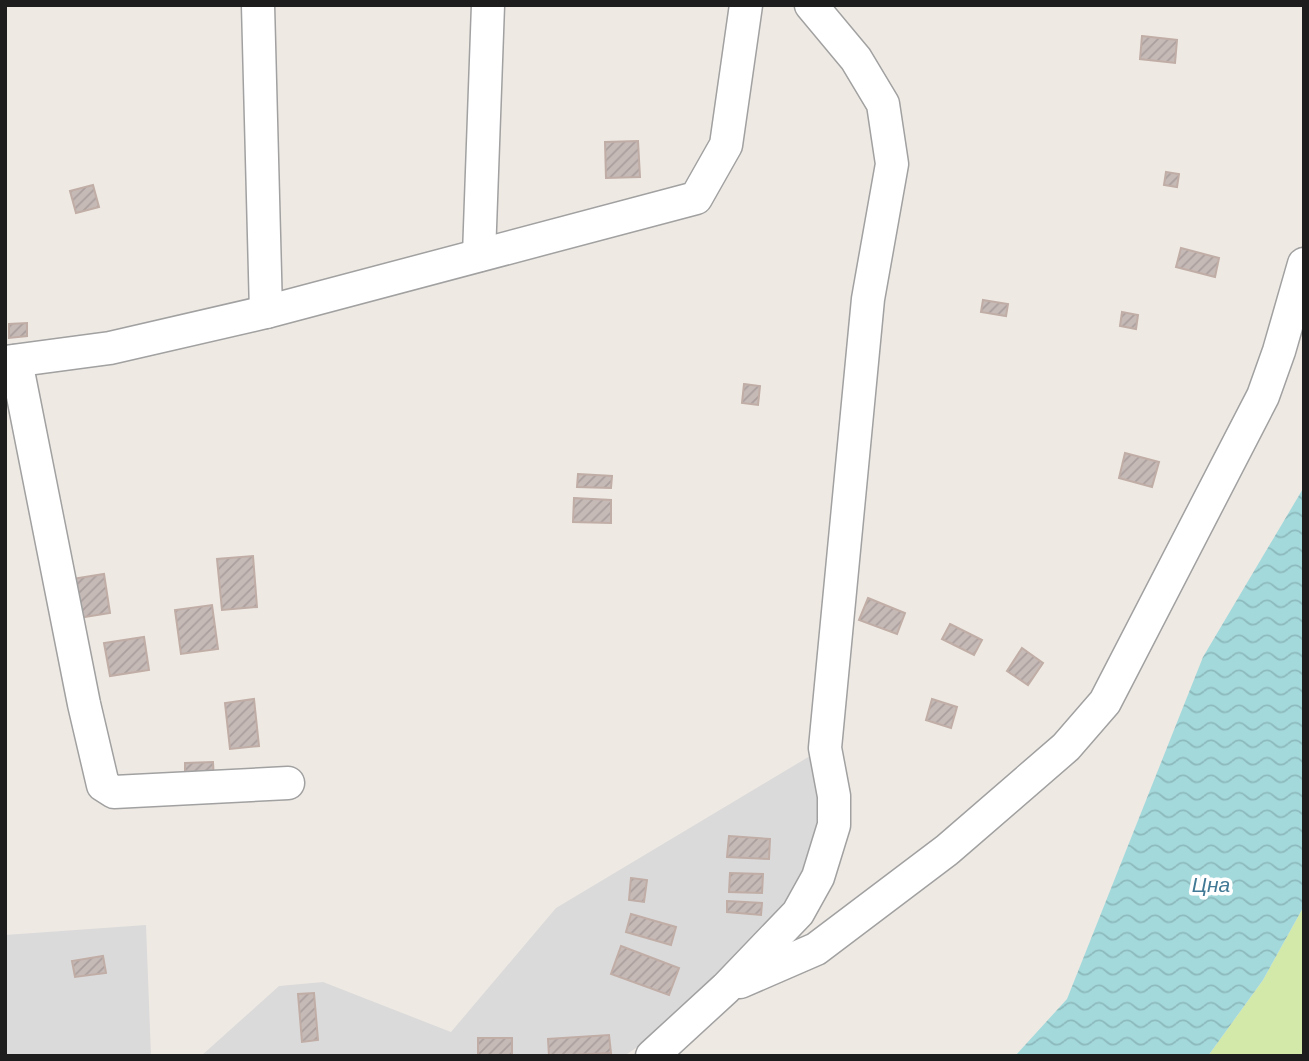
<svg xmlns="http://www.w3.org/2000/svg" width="1309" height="1061" font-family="'Public Sans',sans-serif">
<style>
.residential{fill:#dbdada}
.grass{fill:#d3e9a9}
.water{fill:url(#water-waves)}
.building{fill:url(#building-hatch);stroke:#c0ada6;stroke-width:2}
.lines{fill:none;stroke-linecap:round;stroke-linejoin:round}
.minor-casing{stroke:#a1a1a1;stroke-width:35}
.minor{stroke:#fff;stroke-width:32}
.labels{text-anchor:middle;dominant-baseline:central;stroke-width:7;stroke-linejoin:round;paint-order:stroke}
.water-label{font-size:21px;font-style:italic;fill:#427a95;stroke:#fff}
</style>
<defs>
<pattern id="water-waves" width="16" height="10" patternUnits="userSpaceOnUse" patternTransform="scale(1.75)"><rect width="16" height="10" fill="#a4d9dc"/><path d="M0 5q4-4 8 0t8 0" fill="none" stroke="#8dbabc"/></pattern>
<pattern id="building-hatch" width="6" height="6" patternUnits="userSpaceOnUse" patternTransform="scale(1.75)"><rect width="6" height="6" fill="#c6bab7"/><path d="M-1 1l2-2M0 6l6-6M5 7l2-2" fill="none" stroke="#aa9f9d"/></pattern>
</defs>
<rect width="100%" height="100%" fill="#eee9e3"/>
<!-- residential -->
<g class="residential">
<polygon points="825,747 833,839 806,890 654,1036 624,1056 201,1056 279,986 323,982 451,1032 556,908"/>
<polygon points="146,925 151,1056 5,1056 5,935"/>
</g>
<!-- grass -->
<polygon class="grass" points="1304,906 1304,1056 1208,1056 1263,980"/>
<!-- water -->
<polygon class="water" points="1304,487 1304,906 1263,980 1208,1056 1015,1056 1067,999 1203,657"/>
<!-- building -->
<g class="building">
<polygon points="1142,36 1177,40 1175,63 1140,59"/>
<polygon points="638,141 640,177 606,178 605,142"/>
<polygon points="1166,172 1179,174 1177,187 1164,185"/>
<polygon points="93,185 99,207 76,213 70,191"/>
<polygon points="1181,248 1219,258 1215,277 1176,267"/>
<polygon points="983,300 1008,304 1006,316 981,312"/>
<polygon points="1122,312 1138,315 1136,329 1120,326"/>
<polygon points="27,323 27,336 9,338 9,324"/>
<polygon points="744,384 760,386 758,405 742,403"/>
<polygon points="1125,453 1159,462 1152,487 1119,478"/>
<polygon points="578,474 612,476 611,488 577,487"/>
<polygon points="574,498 611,500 611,523 573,522"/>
<polygon points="253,556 257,607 222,610 217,559"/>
<polygon points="104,574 110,613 78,618 72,579"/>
<polygon points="868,598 905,613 897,634 859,620"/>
<polygon points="212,605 218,649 181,654 175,610"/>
<polygon points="950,624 982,640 974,655 942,639"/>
<polygon points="144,637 149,670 110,676 104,643"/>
<polygon points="1022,648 1043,663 1028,685 1007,671"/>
<polygon points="254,699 259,746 230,749 225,703"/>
<polygon points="932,699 957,707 951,728 926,720"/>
<polygon points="213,762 214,781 185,782 185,763"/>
<polygon points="729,836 770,839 769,859 727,857"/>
<polygon points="730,873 763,874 762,893 729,892"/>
<polygon points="631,878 647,880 644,902 629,900"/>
<polygon points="727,901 762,903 761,915 727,912"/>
<polygon points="631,914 676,927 671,945 626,932"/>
<polygon points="621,946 679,968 669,995 611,974"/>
<polygon points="103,956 106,973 75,977 72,961"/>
<polygon points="314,993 318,1040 302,1042 298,994"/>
<polygon points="609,1035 611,1053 549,1056 548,1039"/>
<rect x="478" y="1038" width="34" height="18"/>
</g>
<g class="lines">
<!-- minor casing -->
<g class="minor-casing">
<g id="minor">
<polyline points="258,5 266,312"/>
<polyline points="479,255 488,5"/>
<polyline points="16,361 84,704 103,785 114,792 288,783"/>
<polyline points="5,362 110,348 266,312 696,198 726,145 746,5"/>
<polyline points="740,982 816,949 947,850 1066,747 1105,702 1263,396 1279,351 1304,264"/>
<polyline points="652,1056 726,988 798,913 818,877 834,825 834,796 825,748 868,299 892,164 883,104 856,59 811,5"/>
</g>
</g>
<!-- minor -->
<use href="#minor" class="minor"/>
</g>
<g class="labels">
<!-- water labels -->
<g class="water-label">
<text x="1211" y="884">Цна</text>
</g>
</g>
<!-- border -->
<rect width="1309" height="1061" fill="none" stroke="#1d1d1d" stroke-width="14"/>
</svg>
